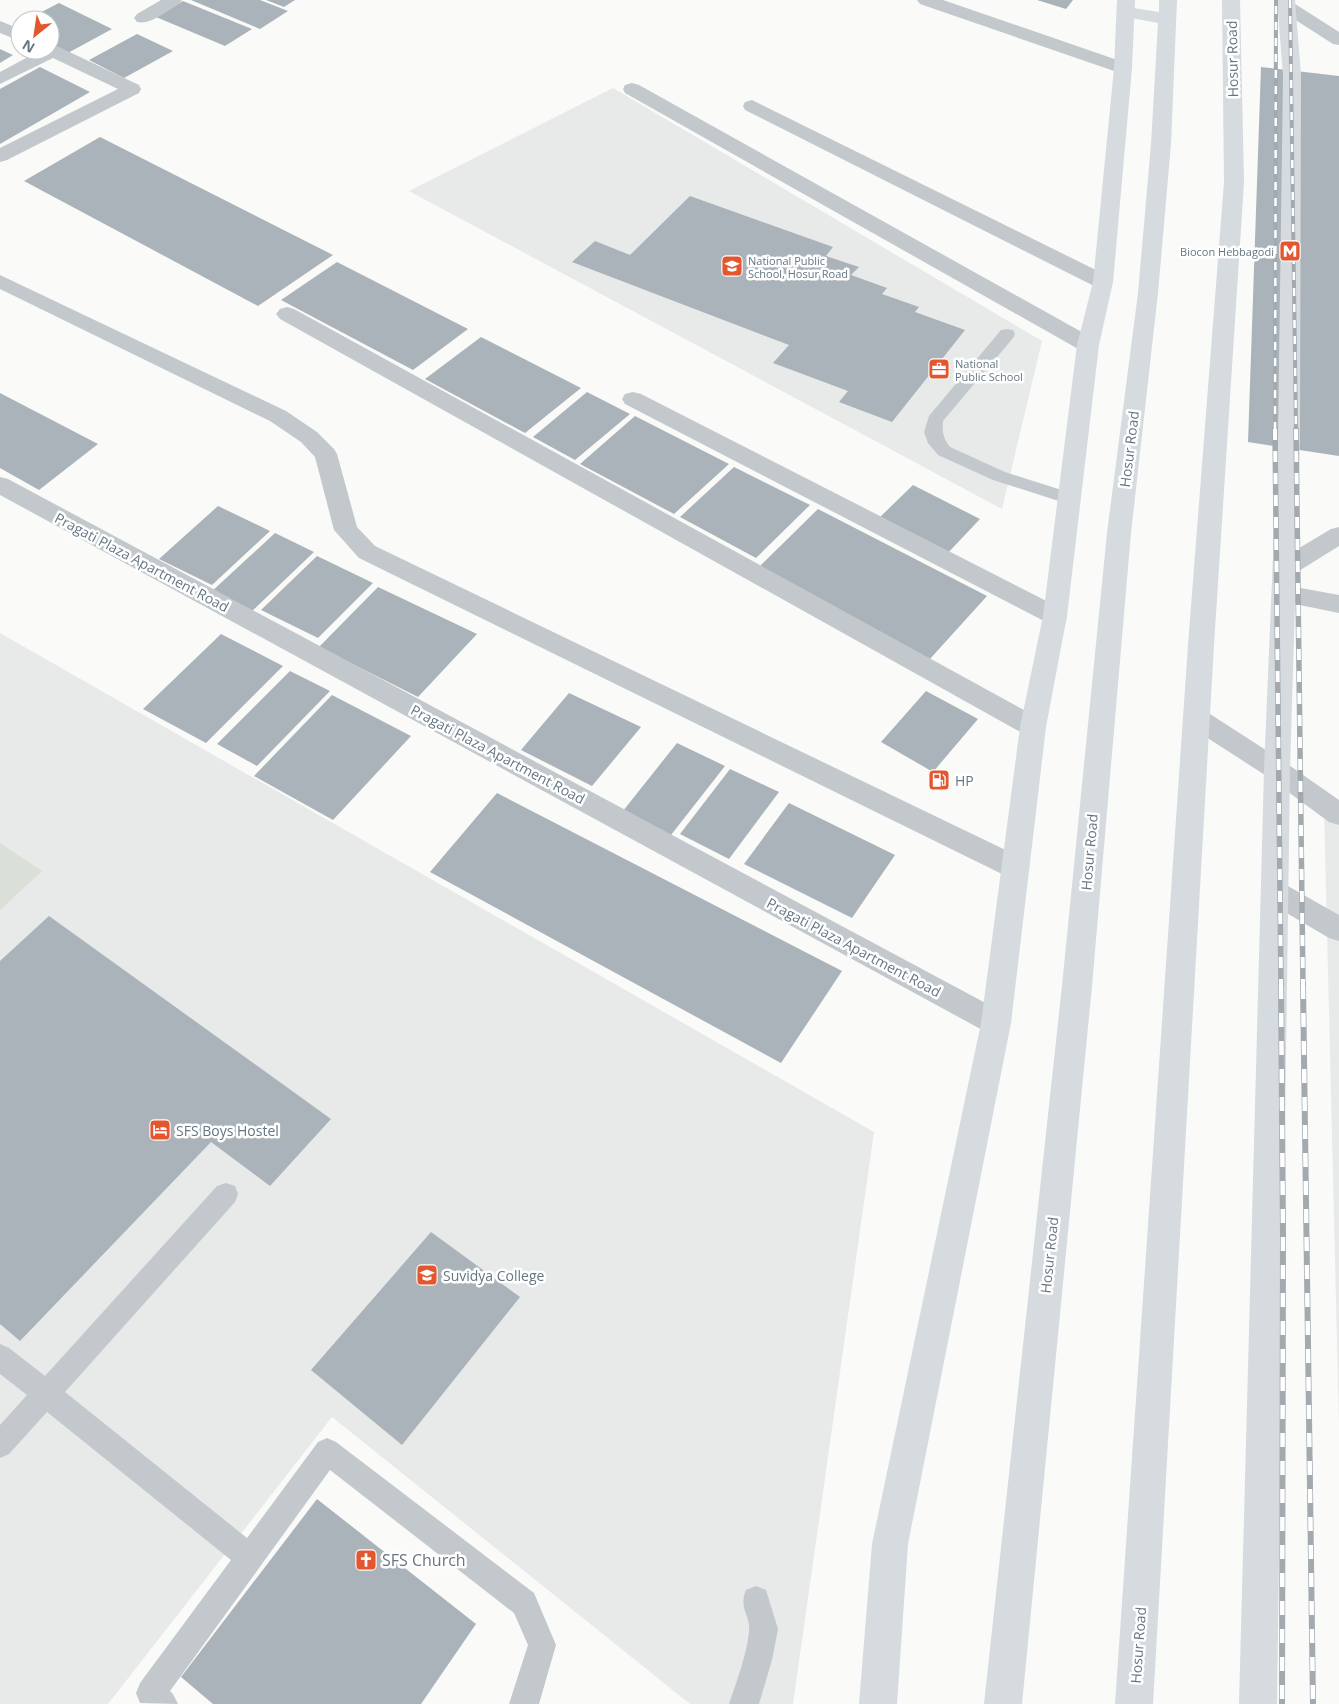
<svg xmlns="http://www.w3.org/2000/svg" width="1339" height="1704" font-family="'Open Sans',sans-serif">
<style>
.built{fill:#e8e9e9}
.green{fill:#dadfd7}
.building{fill:#aab3b9}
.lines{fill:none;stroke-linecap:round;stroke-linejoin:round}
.lane{fill:#c3c8cc;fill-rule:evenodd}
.street{fill:#c3c8cc;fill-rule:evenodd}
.secondary{fill:#d6dbdf;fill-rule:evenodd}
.highway{fill:#d6dbdf;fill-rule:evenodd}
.rail-far2-casing{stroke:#a2aab0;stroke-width:4}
.rail-far1-casing{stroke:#a2aab0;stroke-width:5.5}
.rail-casing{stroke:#a2aab0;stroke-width:6}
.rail-far2{stroke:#fff;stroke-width:2.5;stroke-dasharray:8;stroke-linecap:butt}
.rail-far1{stroke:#fff;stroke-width:4;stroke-dasharray:11;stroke-linecap:butt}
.rail{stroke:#fff;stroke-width:4.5;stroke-dasharray:14;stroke-linecap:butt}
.labels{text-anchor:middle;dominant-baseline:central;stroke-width:5;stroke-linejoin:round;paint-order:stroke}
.far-poi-label{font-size:11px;fill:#657683;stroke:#fff;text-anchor:start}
.street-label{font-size:14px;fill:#657683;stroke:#fff}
.poi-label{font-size:14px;fill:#657683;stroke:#fff;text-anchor:start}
.near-poi-label{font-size:16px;fill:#657683;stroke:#fff;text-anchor:start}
</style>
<rect width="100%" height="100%" fill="#fafaf8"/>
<!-- built -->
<g class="built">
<polygon points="613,88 1042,341 1002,509 409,191"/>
<polygon points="0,633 874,1132 793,1704 690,1704 332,1417 108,1704 0,1704"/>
<polygon points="1324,807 1339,818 1339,1424"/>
</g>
<!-- green -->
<polygon class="green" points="0,843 42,871 0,910"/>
<!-- building -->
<g class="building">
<polygon points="191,0 260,0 288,11 260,29"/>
<polygon points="266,0 295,0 284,7"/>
<polygon points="1037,0 1073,0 1066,9"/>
<polygon points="183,1 252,29 225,46 156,17"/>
<polygon points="59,3 112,29 66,54 50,46 50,20 26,20"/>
<polygon points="137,34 173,51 124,78 89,60"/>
<polygon points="0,49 13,55 0,63"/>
<polygon points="40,67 90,92 0,144 0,89"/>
<polygon points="1261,67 1339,76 1339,456 1248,442"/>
<polygon points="100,137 333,255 258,306 24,181"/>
<polygon points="690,196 833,247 826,256 859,267 851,275 887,288 882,294 919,307 915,312 965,330 892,422 839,402 848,391 773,363 789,345 572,262 595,241 630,255"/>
<polygon points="337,262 468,329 413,370 281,300"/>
<polygon points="481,337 581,388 525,433 425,379"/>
<polygon points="587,392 630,414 575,460 533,437"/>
<polygon points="0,393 98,444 39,490 0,468"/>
<polygon points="635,416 729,464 674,514 580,464"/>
<polygon points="734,467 810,505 756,558 680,517"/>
<polygon points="913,485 980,519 945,556 877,520"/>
<polygon points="218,506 270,531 212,585 159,559"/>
<polygon points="818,509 987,596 929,660 758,568"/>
<polygon points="275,533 314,552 250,613 210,593"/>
<polygon points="317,556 373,583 318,638 261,610"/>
<polygon points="378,587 477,634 418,697 319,647"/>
<polygon points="221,634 283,666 206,743 143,709"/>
<polygon points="290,671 330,691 257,766 217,744"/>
<polygon points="926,691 978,719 933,772 881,742"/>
<polygon points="569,693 641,727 592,786 521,750"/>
<polygon points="332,695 411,736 333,820 254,776"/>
<polygon points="677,743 725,766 671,835 623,811"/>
<polygon points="730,769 779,792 729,859 680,834"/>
<polygon points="497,793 842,971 781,1063 430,872"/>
<polygon points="789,803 895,855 852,918 744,864"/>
<polygon points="49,916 331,1119 270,1186 211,1142 20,1341 0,1324 0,961"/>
<polygon points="431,1232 520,1297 402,1445 311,1370"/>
<polygon points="317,1499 476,1624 421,1704 213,1704 181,1677"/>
</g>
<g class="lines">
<!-- lane -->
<g class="lane">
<path d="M1007 329 1013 330 1015 334 1013 338 943 421C942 432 943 438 950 447L1005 472 1074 494 1077 498 1074 502 1068 504 993 480 938 455 928 443 924 432 929 416 1001 330Z"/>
<polygon points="226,1183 235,1186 238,1194 235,1202 65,1392 247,1538 318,1442 327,1438 336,1442 534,1593 556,1645 539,1704 509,1704 528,1645 514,1613 330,1470 170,1691 173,1694 178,1704 140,1703 136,1693 140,1683 231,1560 47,1412 9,1454 0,1458 0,1425 27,1395 0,1374 0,1344 9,1348 45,1376 217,1186"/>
<path d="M756 1586 766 1590 778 1629 772 1660 759 1704H729C737 1680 746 1657 749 1632 751 1615 738 1609 746 1590Z"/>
</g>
<!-- street -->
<g class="street">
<path d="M161 0H182L179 4C167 11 151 25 137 22L134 18 137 14Z"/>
<polygon points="917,0 943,0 1129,64 1132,68 1129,72 1123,73 1117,72 920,4"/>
<polygon points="1286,1 1292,2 1339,32 1339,45 1333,44 1280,10 1277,6 1280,2"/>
<polygon points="0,21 20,29 20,41 0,33"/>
<polygon points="50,45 59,47 139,85 141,89 139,93 7,160 0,162 0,148 118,89 53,58 0,84 0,72 41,50 50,50"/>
<polygon points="632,83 639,85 1096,340 1099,345 1096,350 1088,352 1080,350 625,93 623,89 625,85"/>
<polygon points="752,100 1110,277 1113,282 1110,287 1103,288 1096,287 745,110 743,106 745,102"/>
<polygon points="0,275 286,411 317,432 334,449 337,454 357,527 375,546 1024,859 1028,867 1024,875 1014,878 1004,875 359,558 334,530 315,457 301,442 270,421 0,289"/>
<polygon points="287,307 294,309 1042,720 1046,727 1042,734 1033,737 1024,734 280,319 276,314 280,309"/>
<polygon points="633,392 641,394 1064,610 1067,616 1064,622 1055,625 1046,622 625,404 622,399 625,394"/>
<polygon points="0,477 8,479 1006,1014 1011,1023 1006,1032 996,1036 986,1032 0,495"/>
<polygon points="1339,527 1339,546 1294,574 1285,577 1276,574 1273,568 1276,562 1331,529"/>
<polygon points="1284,585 1339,595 1339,613 1275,600 1272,594 1275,588"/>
<polygon points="1198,709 1207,712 1286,763 1339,800 1339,825 1329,822 1268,777 1189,726 1185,719 1189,712"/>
<polygon points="1276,881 1286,885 1339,915 1339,941 1329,938 1266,901 1262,893 1266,885"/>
</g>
<!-- secondary -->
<g class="secondary">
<polygon points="1117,0 1135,0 1132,68 1113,282 1099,345 1067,616 1046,727 1011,1023 908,1544 897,1704 859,1704 872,1544 981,1023 1020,727 1043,616 1077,345 1093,282 1114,68"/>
<polygon points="1277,0 1295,0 1301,75 1300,437 1290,770 1277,1704 1239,1704 1264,770 1278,437 1283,75"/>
</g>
<!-- highway -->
<g class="highway">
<polygon points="1159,0 1177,0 1171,144 1158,293 1131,533 1092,986 1022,1704 984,1704 1062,986 1107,533 1138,293 1151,144 1158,23 1121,16 1118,12 1121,8 1127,7 1159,12"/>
<polygon points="1222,0 1240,0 1244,182 1214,645 1153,1704 1115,1704 1188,645 1224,182"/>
</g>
<!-- rail-far2 casing -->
<g class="rail-far2-casing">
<g id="rail-far2">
<polyline points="1290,0 1296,430"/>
<polyline points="1275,430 1276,0"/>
</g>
</g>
<!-- rail-far1 casing -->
<g class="rail-far1-casing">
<g id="rail-far1">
<polyline points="1275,429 1281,986"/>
<polyline points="1296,429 1303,986"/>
</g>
</g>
<!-- rail casing -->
<g class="rail-casing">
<g id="rail">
<polyline points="1281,985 1283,1233 1282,1704"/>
<polyline points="1303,985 1313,1704"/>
</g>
</g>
<!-- rail-far2 -->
<use href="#rail-far2" class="rail-far2"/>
<!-- rail-far1 -->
<use href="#rail-far1" class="rail-far1"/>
<!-- rail -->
<use href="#rail" class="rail"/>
</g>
<!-- icons -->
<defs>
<g id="metro-square" transform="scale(1.125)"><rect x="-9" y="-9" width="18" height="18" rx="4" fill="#e4572e" stroke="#fff"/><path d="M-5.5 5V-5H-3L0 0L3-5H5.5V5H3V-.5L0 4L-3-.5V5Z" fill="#fff"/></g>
<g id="school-square" transform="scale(1.125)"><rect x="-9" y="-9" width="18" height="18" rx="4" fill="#e4572e" stroke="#fff"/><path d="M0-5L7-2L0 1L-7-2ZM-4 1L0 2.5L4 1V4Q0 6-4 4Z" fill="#fff"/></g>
<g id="office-square" transform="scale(1.125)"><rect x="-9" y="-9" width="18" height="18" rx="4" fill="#e4572e" stroke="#fff"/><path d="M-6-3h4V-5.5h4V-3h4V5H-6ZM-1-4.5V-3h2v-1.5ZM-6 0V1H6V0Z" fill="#fff"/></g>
<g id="fuel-square" transform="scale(1.125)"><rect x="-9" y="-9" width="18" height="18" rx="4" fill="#e4572e" stroke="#fff"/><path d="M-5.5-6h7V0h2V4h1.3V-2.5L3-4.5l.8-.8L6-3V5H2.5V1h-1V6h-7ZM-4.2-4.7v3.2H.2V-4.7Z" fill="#fff"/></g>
<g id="hotel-square" transform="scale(1.125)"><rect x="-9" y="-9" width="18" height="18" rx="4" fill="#e4572e" stroke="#fff"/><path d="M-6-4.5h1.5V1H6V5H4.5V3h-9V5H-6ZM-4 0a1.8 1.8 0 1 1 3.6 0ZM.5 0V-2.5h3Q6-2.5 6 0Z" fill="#fff"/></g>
<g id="university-square" transform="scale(1.125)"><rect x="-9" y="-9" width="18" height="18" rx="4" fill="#e4572e" stroke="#fff"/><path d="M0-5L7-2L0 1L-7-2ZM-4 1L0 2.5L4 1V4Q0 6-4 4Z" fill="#fff"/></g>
<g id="church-square" transform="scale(1.125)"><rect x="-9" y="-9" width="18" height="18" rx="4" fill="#e4572e" stroke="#fff"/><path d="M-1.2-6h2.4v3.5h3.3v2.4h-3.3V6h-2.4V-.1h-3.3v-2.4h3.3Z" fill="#fff"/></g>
</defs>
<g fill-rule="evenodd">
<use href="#metro-square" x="1290" y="251"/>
<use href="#school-square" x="732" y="266"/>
<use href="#office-square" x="939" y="369"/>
<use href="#fuel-square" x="939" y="780"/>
<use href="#hotel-square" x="160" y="1130"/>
<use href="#university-square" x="427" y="1275"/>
<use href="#church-square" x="366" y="1560"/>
</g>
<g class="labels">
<!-- far-poi labels -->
<g class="far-poi-label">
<text x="1274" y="251" text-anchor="end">Biocon Hebbagodi</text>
<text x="748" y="260">National Public<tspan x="748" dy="13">School, Hosur Road</tspan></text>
<text x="955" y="363">National<tspan x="955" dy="13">Public School</tspan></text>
</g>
<!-- street labels -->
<g class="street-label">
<text transform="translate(1232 59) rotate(-91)">Hosur Road</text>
<text transform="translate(1129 449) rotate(-83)">Hosur Road</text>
<text transform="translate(142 562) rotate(28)">Pragati Plaza Apartment Road</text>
<text transform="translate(498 754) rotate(28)">Pragati Plaza Apartment Road</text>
<text transform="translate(1089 852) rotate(-85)">Hosur Road</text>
<text transform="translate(854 947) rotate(28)">Pragati Plaza Apartment Road</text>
<text transform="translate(1049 1255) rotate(-84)">Hosur Road</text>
<text transform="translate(1138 1645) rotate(-86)">Hosur Road</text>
</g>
<!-- poi labels -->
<g class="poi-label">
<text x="955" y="780">HP</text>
<text x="176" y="1130">SFS Boys Hostel</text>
<text x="443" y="1275">Suvidya College</text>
</g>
<!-- near-poi labels -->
<g class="near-poi-label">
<text x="382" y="1560">SFS Church</text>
</g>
</g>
<!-- north arrow -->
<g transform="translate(35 35) rotate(210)"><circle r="24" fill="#ffffff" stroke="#c1c8cd"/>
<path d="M0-4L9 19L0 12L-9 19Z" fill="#e4572e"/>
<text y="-8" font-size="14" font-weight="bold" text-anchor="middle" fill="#657683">N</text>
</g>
</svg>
